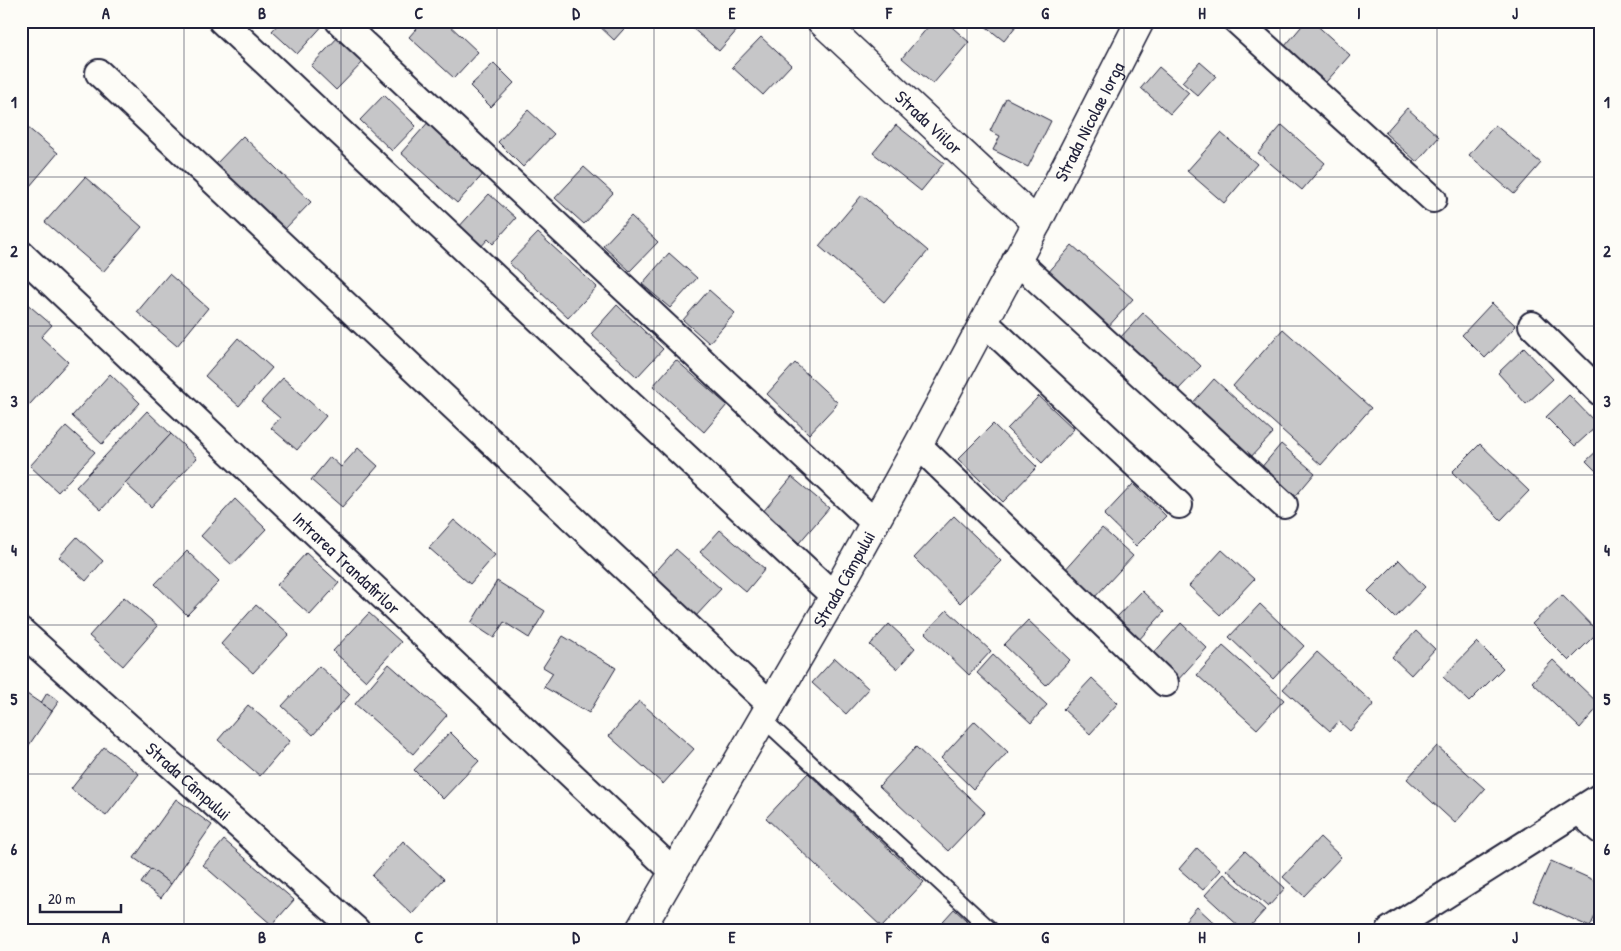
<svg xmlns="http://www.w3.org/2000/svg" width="1621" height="951" font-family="'Patrick Hand',sans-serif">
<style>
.building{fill:#c6c6c8;stroke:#22223b}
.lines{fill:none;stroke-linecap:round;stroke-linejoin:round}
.service-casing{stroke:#22223b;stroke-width:18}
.minor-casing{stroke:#22223b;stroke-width:30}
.tertiary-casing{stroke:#22223b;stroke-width:31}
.service{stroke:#fdfcf7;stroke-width:14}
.minor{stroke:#fdfcf7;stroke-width:26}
.tertiary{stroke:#fdfcf7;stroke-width:28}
.grid{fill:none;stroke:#22223b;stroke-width:1;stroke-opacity:0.55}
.labels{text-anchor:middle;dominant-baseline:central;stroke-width:5;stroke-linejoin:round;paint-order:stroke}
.street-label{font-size:18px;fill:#22223b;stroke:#fdfcf7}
.neatline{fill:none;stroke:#22223b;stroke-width:2}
.grid-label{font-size:16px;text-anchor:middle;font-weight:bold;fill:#22223b}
</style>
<rect width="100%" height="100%" fill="#fdfcf7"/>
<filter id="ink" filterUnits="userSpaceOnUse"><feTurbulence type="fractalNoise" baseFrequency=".02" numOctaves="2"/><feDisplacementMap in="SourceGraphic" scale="10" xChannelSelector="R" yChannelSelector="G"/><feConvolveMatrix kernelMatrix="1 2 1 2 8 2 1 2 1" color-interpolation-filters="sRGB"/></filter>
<g filter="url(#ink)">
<!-- building -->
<g class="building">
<polygon points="281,21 325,21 326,22 297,54 272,31"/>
<polygon points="423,21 445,21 478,52 454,78 409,37"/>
<polygon points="594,21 631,21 614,40"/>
<polygon points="684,21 745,21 719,51"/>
<polygon points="933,21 945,21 969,42 933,84 902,58"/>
<polygon points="979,21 1020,21 1004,41"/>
<polygon points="1306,21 1312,21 1350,55 1326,82 1285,46"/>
<polygon points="340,35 366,59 336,90 311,66"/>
<polygon points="761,37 791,65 763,95 732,67"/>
<polygon points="1200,62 1216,76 1198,96 1182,82"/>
<polygon points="494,63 514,83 491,107 470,86"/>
<polygon points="1159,67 1189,93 1170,114 1141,88"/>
<polygon points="384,95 416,126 392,151 360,120"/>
<polygon points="1006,98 1051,121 1028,167 993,150 1000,136 990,131"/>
<polygon points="1407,108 1439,137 1417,162 1385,133"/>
<polygon points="528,110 554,134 523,167 498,142"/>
<polygon points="431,119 487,170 457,203 401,153"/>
<polygon points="21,122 58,153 30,186 21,179"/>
<polygon points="896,125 944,163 921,191 873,153"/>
<polygon points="1282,125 1325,163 1302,190 1258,153"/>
<polygon points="1495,125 1541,163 1514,194 1469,155"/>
<polygon points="1221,133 1257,164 1224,203 1187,171"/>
<polygon points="243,136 311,202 282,232 214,166"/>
<polygon points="584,167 613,193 584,224 555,198"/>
<polygon points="85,177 142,227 103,272 45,222"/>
<polygon points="489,194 516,218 493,244 488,239 479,249 457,229"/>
<polygon points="862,195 928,251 884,302 819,246"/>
<polygon points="631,216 658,242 630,271 603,246"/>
<polygon points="538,233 597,287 568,318 509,263"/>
<polygon points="1072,245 1133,299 1107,328 1047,274"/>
<polygon points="669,253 697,278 670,308 642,284"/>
<polygon points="169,274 208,308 177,346 137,312"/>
<polygon points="709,290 735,313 709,343 683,320"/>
<polygon points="25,302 52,325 41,337 68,362 21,414 21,306"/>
<polygon points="1492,303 1516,326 1485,358 1462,335"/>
<polygon points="617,305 663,349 637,377 591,334"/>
<polygon points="1143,313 1201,366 1176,392 1119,339"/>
<polygon points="1283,329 1371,408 1321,465 1233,386"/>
<polygon points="238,338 272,368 239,406 205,376"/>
<polygon points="1524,348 1553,379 1526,404 1498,373"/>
<polygon points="676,360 727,405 704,432 653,386"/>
<polygon points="795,363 838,403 809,434 767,394"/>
<polygon points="110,374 140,403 102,444 72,416"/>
<polygon points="283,378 326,416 297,450 271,428 280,418 261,402"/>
<polygon points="1214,379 1273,433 1249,459 1190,406"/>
<polygon points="1569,395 1598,425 1575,446 1546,417"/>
<polygon points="1039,396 1074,429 1042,463 1007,429"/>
<polygon points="147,411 171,434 101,510 76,487"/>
<polygon points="993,424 1037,467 1003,502 958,459"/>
<polygon points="66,426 95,452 58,492 30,466"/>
<polygon points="171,434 197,458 151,507 125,483"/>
<polygon points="1281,444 1315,473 1294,498 1260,469"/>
<polygon points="1480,444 1529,491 1501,520 1452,472"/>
<polygon points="358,448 378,466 342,507 311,480 330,457 341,467"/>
<polygon points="1600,448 1600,475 1586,461"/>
<polygon points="792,477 829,508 799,543 762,513"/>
<polygon points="1133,484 1166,516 1136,546 1104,515"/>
<polygon points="235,499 266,529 232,565 201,536"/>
<polygon points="954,516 1001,561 960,603 914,558"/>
<polygon points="454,520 495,555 470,584 429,548"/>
<polygon points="1102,528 1133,556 1094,598 1064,571"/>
<polygon points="720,530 765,569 746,592 700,552"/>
<polygon points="77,537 103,561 86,581 59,557"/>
<polygon points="676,549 721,589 695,617 651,577"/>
<polygon points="1222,550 1254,579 1220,615 1189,586"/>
<polygon points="187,551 219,582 187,615 155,584"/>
<polygon points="306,553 339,583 310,615 277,585"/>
<polygon points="1399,560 1425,587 1395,618 1368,591"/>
<polygon points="497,581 545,611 529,638 504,622 494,638 471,623"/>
<polygon points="1142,591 1164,612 1137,642 1114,620"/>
<polygon points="1562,595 1598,632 1569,661 1532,624"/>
<polygon points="124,597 158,626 123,666 89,636"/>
<polygon points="1260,604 1304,646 1273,679 1229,637"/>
<polygon points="256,605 289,634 253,673 221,644"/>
<polygon points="947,610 991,651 969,675 925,633"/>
<polygon points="369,613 401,642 366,681 333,651"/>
<polygon points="1028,620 1070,660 1046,685 1004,645"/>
<polygon points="1181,623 1207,648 1176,682 1150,657"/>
<polygon points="889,624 915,648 897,669 870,645"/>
<polygon points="1416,631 1435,649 1411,675 1392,657"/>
<polygon points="563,636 616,668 589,713 544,687 553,673 543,667"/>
<polygon points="1477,642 1503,668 1469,702 1443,677"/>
<polygon points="1223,646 1284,700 1257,729 1197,675"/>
<polygon points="1317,652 1374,704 1350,731 1339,721 1330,731 1283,689"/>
<polygon points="993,655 1047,705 1031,723 977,673"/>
<polygon points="835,658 869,689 846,714 812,683"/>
<polygon points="1553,660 1600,705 1580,728 1532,682"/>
<polygon points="389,664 447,715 413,754 355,704"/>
<polygon points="319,666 350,694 313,735 282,706"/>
<polygon points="1092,678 1118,703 1090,734 1063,709"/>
<polygon points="21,690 52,711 25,751 21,749"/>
<polygon points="47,693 59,701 52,711 41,703"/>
<polygon points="639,701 694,749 663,784 609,736"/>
<polygon points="248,705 290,741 260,776 218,740"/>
<polygon points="975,721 1008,752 973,789 941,758"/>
<polygon points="450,732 479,761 443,799 414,770"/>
<polygon points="1437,746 1485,789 1455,823 1407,779"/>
<polygon points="104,747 139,774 106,816 71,789"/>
<polygon points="916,747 985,812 948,851 879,786"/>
<polygon points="808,773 924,882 882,927 766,818"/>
<polygon points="176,799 212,825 171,884 134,858"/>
<polygon points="1320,837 1341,857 1304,896 1283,877"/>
<polygon points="224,840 294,900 272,925 203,865"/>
<polygon points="403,841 444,879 412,914 372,876"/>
<polygon points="1197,848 1221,870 1203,890 1179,869"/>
<polygon points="1245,851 1285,888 1268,907 1227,870"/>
<polygon points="1551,861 1600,883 1600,905 1590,927 1533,901"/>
<polygon points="151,869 171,884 161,898 141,883"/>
<polygon points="1224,874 1265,910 1247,930 1243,930 1205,895"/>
<polygon points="1197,907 1222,930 1177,930"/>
<polygon points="954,909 977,930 935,930"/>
</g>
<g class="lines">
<!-- service casing -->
<g class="service-casing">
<polyline id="service" points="763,719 991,930"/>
</g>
<!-- minor casing -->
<g class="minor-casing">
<g id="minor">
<polyline points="222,21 834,596"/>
<polyline points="339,21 875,523"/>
<polyline points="1237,21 1433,199"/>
<polyline points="99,73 771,705"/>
<path id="s1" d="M21 254 673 871"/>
<polyline points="1016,260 1284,505"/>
<polyline points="984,322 1179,505"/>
<polyline points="1532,325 1600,392"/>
<polyline points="918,445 1165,683"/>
<path id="s2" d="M21 631 356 930"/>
<polyline points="1579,811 1600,830"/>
<polyline points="1390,930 1600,797"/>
</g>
</g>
<!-- tertiary casing -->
<g class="tertiary-casing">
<g id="tertiary">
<path id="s3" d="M821 21 1037 223"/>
<path id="s4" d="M640 930 834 596 918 445 1037 223 1140 21"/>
</g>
</g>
<!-- service -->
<use href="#service" class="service"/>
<!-- minor -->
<use href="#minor" class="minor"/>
<!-- tertiary -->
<use href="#tertiary" class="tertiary"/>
</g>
</g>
<!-- grid -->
<path class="grid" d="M184 21V930M341 21V930M497 21V930M654 21V930M810 21V930M967 21V930M1124 21V930M1280 21V930M1437 21V930M21 177H1600M21 326H1600M21 475H1600M21 625H1600M21 774H1600"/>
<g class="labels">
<!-- street labels -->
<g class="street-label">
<text stroke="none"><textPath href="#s3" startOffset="148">Strada Viilor</textPath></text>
<text stroke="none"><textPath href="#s4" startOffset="925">Strada Nicolae Iorga</textPath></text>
<text stroke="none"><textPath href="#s1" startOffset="449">Intrarea Trandafirilor</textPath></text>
<text stroke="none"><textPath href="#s4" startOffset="406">Strada Câmpului</textPath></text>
<text stroke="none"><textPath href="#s2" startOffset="225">Strada Câmpului</textPath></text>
</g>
</g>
<!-- margin -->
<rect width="1621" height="951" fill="none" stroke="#fdfcf7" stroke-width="55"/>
<!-- scale -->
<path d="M40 904v8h81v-8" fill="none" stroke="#22223b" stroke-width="2.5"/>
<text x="48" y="904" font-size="15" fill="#22223b" stroke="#fdfcf7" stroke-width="4" paint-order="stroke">20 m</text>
<rect x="28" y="28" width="1566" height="896" class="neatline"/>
<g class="grid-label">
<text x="106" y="19">A</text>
<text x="262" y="19">B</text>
<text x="419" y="19">C</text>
<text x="576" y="19">D</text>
<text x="732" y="19">E</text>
<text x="889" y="19">F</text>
<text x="1045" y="19">G</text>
<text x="1202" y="19">H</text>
<text x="1359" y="19">I</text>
<text x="1515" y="19">J</text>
<text x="14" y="108">1</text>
<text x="1607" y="108">1</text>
<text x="14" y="257">2</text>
<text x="1607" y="257">2</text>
<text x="14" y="407">3</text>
<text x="1607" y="407">3</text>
<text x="14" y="556">4</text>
<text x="1607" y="556">4</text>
<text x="14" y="705">5</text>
<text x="1607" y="705">5</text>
<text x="14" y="855">6</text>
<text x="1607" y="855">6</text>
<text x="106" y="943">A</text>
<text x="262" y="943">B</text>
<text x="419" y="943">C</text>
<text x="576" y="943">D</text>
<text x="732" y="943">E</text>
<text x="889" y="943">F</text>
<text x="1045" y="943">G</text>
<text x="1202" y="943">H</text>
<text x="1359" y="943">I</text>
<text x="1515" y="943">J</text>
</g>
</svg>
